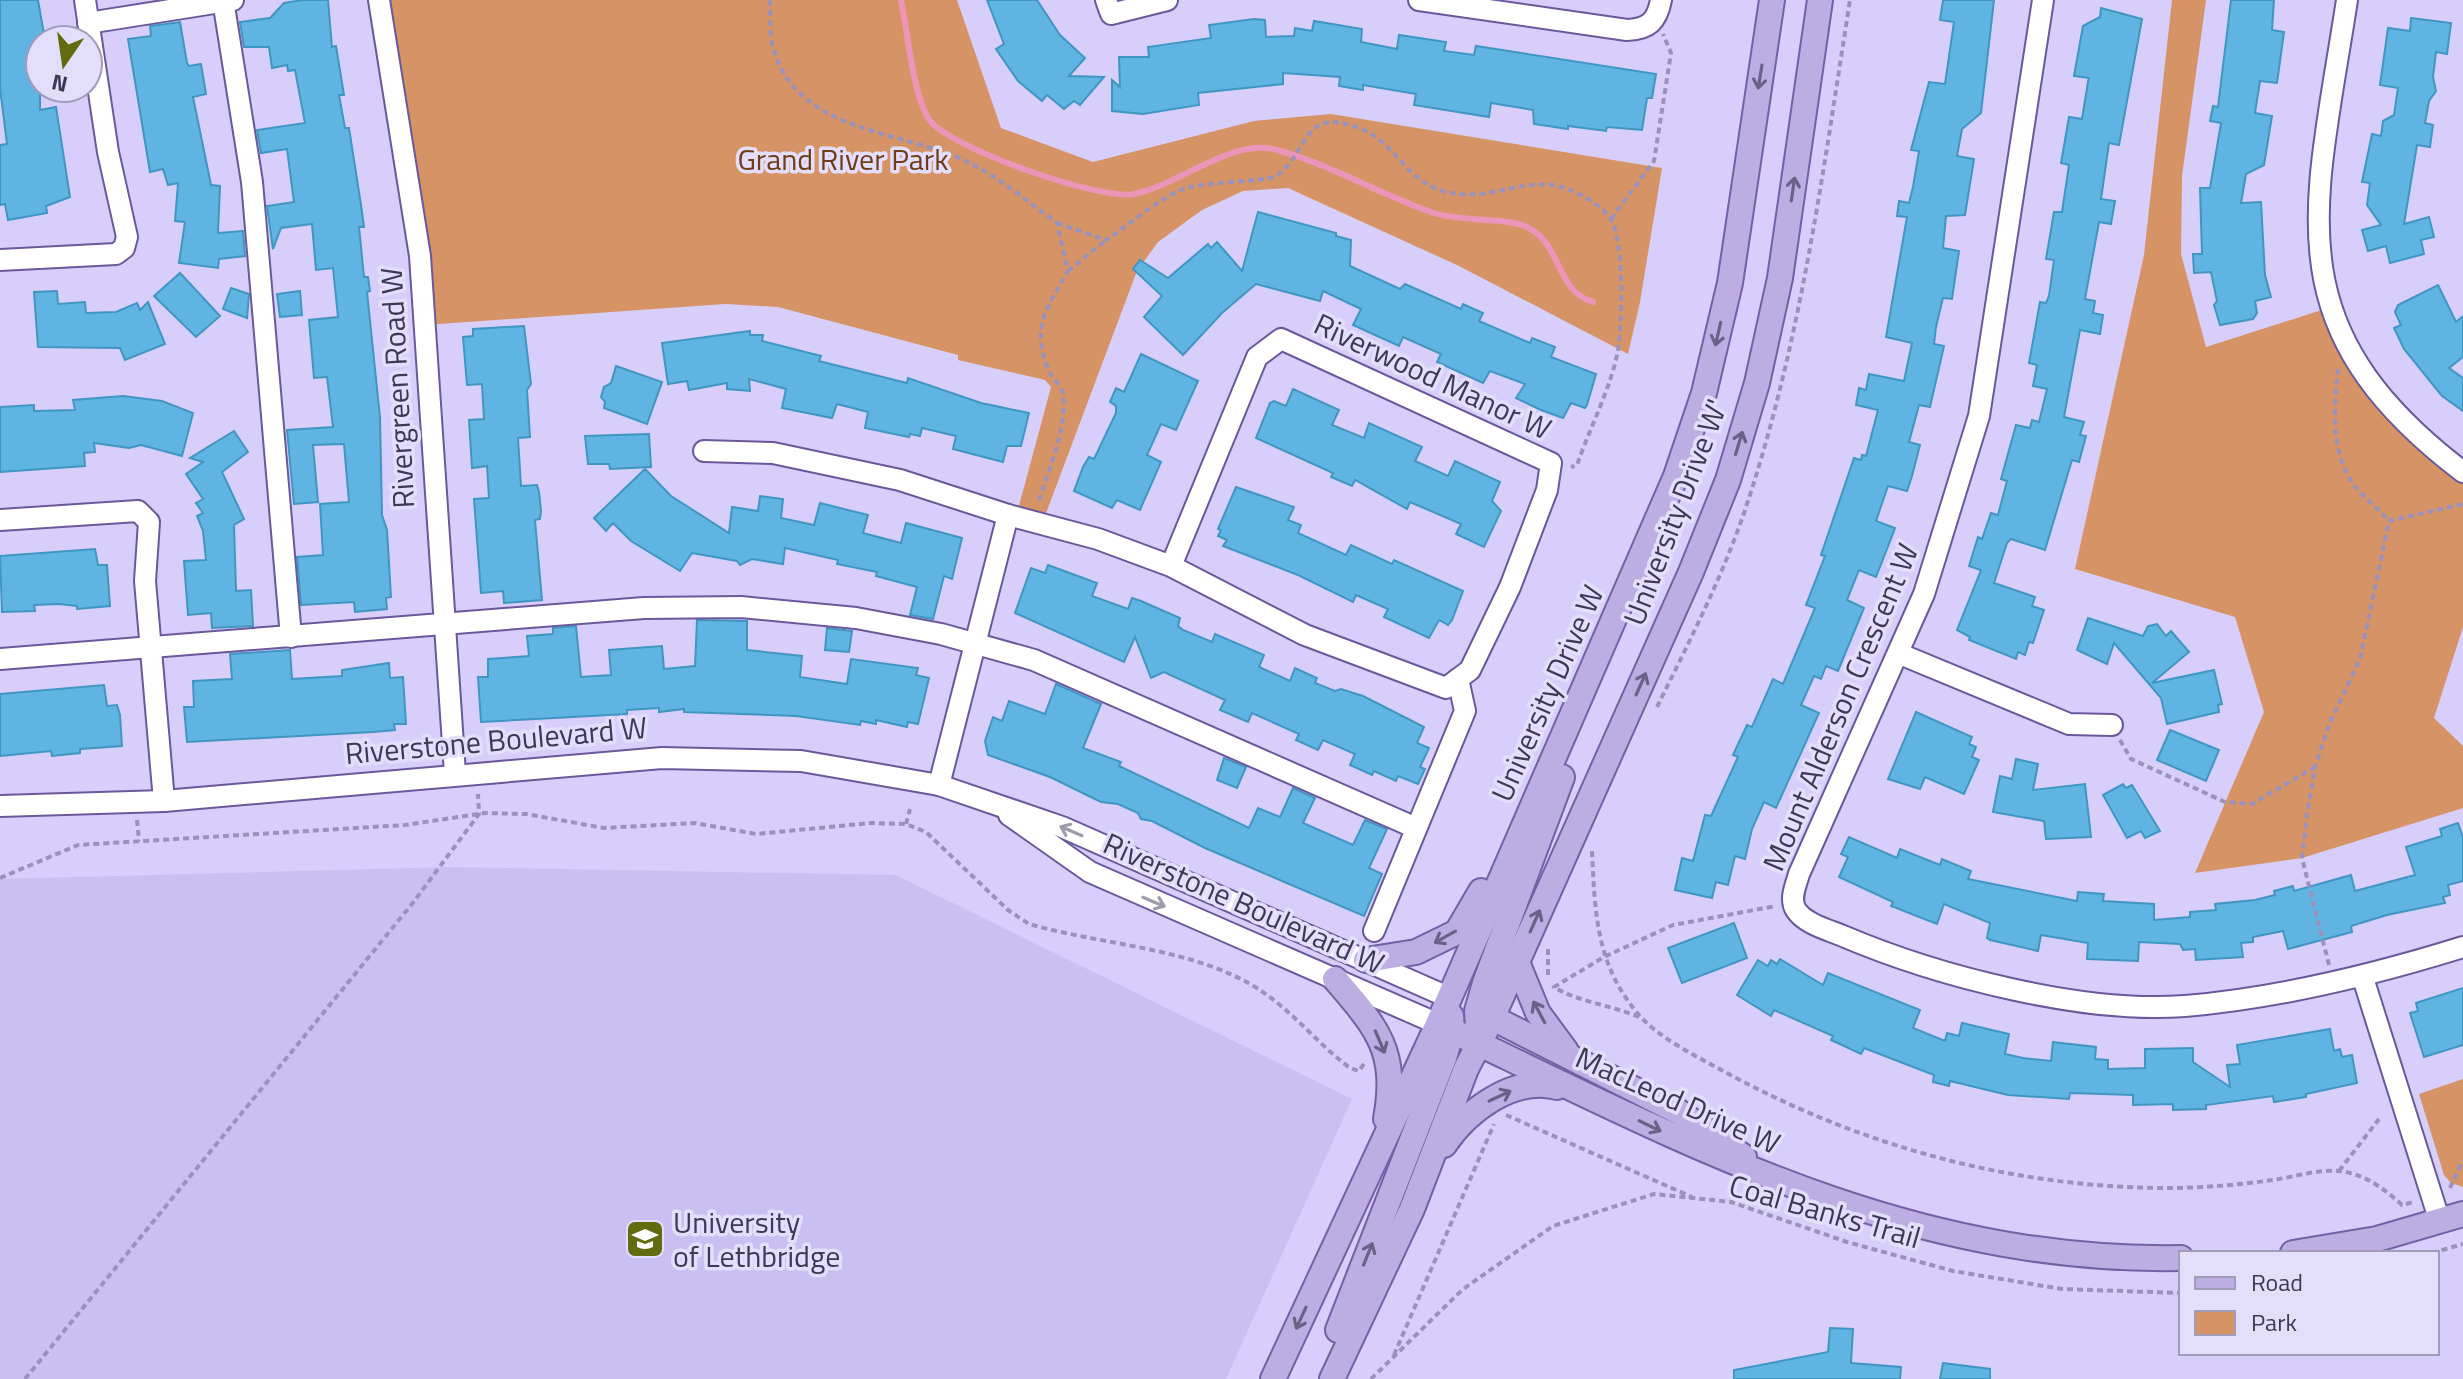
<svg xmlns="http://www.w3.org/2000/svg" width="2463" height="1379" font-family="'Titillium Web',sans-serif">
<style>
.built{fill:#cabff1}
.park{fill:#d69365}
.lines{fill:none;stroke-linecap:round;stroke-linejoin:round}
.stream{stroke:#ec95b8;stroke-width:6}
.building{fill:#60b4e2;stroke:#4096c2;stroke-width:2}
.minor-casing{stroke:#6a589b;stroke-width:24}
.major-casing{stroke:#7361a5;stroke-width:28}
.path{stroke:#9a92ba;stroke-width:4;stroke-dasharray:6 4;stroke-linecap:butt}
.minor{stroke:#fff;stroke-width:20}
.major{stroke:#bcaee2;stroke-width:24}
.oneway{stroke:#6a6187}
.oneway2{stroke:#9e9baa}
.labels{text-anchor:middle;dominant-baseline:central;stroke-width:7;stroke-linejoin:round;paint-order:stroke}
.park-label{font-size:30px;fill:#6e3c16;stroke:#e4defd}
.street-label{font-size:30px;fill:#3e3756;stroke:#e4defd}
.poi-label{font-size:30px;fill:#3e3756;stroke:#e4defd;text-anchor:start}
</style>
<rect width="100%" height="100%" fill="#d8cefc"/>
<!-- built -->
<polygon class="built" points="447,867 896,875 1352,1099 1226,1379 0,1379 0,879"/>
<!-- park -->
<g class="park">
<polygon points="379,0 957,0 1001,128 1093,162 1254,121 1331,114 1662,168 1640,302 1628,354 1459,266 1288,188 1243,191 1202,210 1158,242 1137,271 1042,524 1016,517 1051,387 1045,380 958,360 958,355 778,307 725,304 424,325"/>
<polygon points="2172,0 2206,0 2182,176 2181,254 2206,347 2331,307 2341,337 2463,472 2463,627 2434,718 2463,746 2463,808 2302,858 2195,873 2264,712 2235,617 2075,569 2144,255"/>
<polygon points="2463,1079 2463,1187 2451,1183 2444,1175 2419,1094"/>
</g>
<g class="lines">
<!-- stream -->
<path class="stream" d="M901 0C908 34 912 89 928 118 945 147 1101 201 1134 194 1178 186 1232 137 1277 150 1332 165 1381 195 1434 213 1460 222 1510 217 1529 228 1562 246 1556 291 1593 302"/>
</g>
<!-- building -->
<g class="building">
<polygon points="0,0 38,0 45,40 40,40 40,110 56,107 70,197 46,206 47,213 8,220 5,204 0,205 0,145 7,144 0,88"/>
<polygon points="302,0 328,0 332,47 336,46 344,95 339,95 345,128 349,128 361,205 364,227 359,227 364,277 368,277 370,291 367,292 380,417 382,515 387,530 391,597 386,598 387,609 355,612 354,602 301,605 297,557 323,555 320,504 349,502 344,444 313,445 318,502 294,504 287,430 333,427 327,377 314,378 309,320 338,317 333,268 316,270 312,224 281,228 273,249 267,206 294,202 287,149 261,153 257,130 305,123 295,70 288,71 287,65 272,68 269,47 244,47 240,22 270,18 284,3"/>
<polygon points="987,0 1037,0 1060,35 1085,58 1069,76 1104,77 1080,105 1074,101 1064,109 1047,95 1042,101 1018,81 996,49 1004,44"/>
<polygon points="1943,0 1994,0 1981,113 1962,129 1957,156 1974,159 1965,215 1946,216 1943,248 1959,251 1952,299 1943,298 1936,327 1934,344 1944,346 1930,407 1919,405 1909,442 1920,445 1912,476 1907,491 1888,486 1876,521 1895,528 1887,549 1876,577 1859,570 1847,600 1864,608 1838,671 1826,666 1821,679 1814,676 1801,705 1819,713 1776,808 1764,802 1752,829 1745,859 1735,856 1728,885 1716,882 1712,898 1675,890 1682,858 1693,861 1705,815 1711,816 1738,757 1733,755 1747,725 1752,727 1773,679 1783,684 1815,608 1806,605 1825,556 1821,555 1854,458 1861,460 1862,455 1866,456 1878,410 1856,405 1859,388 1866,390 1869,374 1904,381 1912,343 1886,337 1907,217 1897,216 1899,201 1909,203 1913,187 1919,151 1911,150 1929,82 1945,84 1954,22 1940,20"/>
<polygon points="2231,0 2274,0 2272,30 2284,32 2277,83 2260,81 2255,113 2272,116 2264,165 2246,174 2241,203 2261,202 2265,275 2271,297 2255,301 2257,313 2253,319 2220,325 2214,305 2217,301 2211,272 2194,273 2193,254 2202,254 2200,188 2210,188 2221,123 2210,121 2213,106 2218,107"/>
<polygon points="2101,8 2142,19 2119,145 2109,143 2101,199 2115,201 2111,224 2099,222 2085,299 2095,301 2093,313 2103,315 2100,334 2080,330 2064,417 2084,422 2080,435 2086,436 2079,462 2072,460 2045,550 2011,539 2007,543 1994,583 2035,597 2032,606 2044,610 2033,643 2029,642 2025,655 2018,652 2016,659 1969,640 1970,637 1957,630 1981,570 1969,566 1978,537 1982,539 1991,513 1998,515 2007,481 2001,479 2016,425 2030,428 2032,420 2039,422 2047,389 2033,386 2037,365 2029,363 2040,302 2046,303 2049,296 2054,260 2046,259 2054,212 2062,212 2069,165 2061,163 2069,117 2082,119 2088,82 2089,78 2074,76 2083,26 2100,17"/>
<polygon points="2411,18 2451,23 2447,54 2436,52 2433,77 2436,91 2429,101 2425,123 2433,125 2430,147 2417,145 2404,224 2429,217 2434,237 2421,240 2424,254 2390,263 2386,246 2368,251 2362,230 2381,225 2367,205 2370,183 2362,182 2372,134 2381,136 2383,121 2394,115 2398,88 2380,85 2388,28 2410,31"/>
<polygon points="1254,19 1265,20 1266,37 1294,36 1295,28 1312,31 1314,21 1362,29 1361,42 1397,49 1399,35 1446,42 1444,51 1474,55 1476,46 1656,74 1652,98 1647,98 1642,130 1607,127 1606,131 1568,126 1568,129 1534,124 1533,110 1491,103 1489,117 1414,105 1416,94 1363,85 1363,90 1339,86 1340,77 1283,73 1283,84 1198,93 1199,105 1143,114 1112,111 1112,80 1120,87 1119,57 1149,57 1148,47 1211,38 1209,25"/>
<polygon points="180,22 187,63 189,66 201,64 206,94 193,97 211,185 220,186 218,233 243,231 245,256 219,259 218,268 179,263 185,222 175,221 178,183 168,185 163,169 150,172 128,39 151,36 150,26"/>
<polygon points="1258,212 1336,233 1336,236 1351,240 1350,266 1400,289 1405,284 1461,309 1463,304 1483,313 1479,321 1530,343 1532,338 1555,347 1551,357 1596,374 1587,405 1585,408 1571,403 1563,418 1541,410 1516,398 1525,384 1490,371 1483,383 1437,362 1441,354 1403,337 1399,346 1353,325 1361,309 1323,291 1320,301 1256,284 1222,313 1183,355 1144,317 1162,296 1133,269 1140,260 1168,278 1208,244 1211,248 1217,242 1242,271"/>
<polygon points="180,273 220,316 196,337 154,296"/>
<polygon points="2438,285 2456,322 2463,316 2463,357 2449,368 2463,378 2463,411 2442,396 2404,349 2394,328 2401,325 2395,312 2398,305"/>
<polygon points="231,288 249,294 247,318 223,309"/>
<polygon points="57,291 58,304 85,302 86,313 116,312 137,303 140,310 148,302 165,344 125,360 120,348 38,347 34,292"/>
<polygon points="300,291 302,315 280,317 277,294"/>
<polygon points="524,326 531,384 527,390 530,437 518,438 521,486 537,485 539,492 541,511 540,519 535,520 542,600 504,603 503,591 481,593 474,499 489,498 487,466 472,468 469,420 484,419 482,384 467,385 463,337 473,336 473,329"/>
<polygon points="750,331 750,335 763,335 762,341 821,356 819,361 907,383 908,378 981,403 1029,413 1021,446 1007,446 1003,462 953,449 956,436 922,428 920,436 910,434 909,437 865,428 868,412 837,404 832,418 782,408 786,389 749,379 750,391 727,389 727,383 689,390 687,381 668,384 662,343"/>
<polygon points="1141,354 1198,381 1176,430 1161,424 1147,455 1161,462 1140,510 1117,500 1112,508 1074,491 1083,467 1089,457 1094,459 1116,413 1116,406 1110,402 1116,388 1124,392"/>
<polygon points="616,366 662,382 647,424 604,408 605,402 601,397 604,387 611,383"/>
<polygon points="1293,389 1339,410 1332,425 1364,438 1369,423 1422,447 1415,461 1448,476 1455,461 1500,482 1492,501 1501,511 1484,547 1456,534 1461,524 1410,502 1407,509 1355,480 1352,486 1331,477 1333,473 1256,438 1270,403 1274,401 1286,406"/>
<polygon points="123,396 162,401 193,413 182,456 141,445 129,448 94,443 95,452 84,453 85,466 0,472 0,407 34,405 34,411 75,410 73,400"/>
<polygon points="234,431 248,452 222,472 244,519 234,525 236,591 251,590 253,626 212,628 211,613 188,615 184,561 206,560 203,531 197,516 203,513 196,503 203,499 186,474 203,462 190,458"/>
<polygon points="649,434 651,467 610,469 609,464 588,464 585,436"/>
<polygon points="645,469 671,496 729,533 732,507 758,511 760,496 783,499 781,518 814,525 820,503 868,515 863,533 901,543 906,523 962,538 952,579 944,576 933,619 910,615 917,587 876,576 877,572 837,564 838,560 785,548 783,564 752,559 740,565 737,561 692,553 680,571 631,541 613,523 606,531 594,518"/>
<polygon points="1236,487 1294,507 1288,520 1301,525 1298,533 1346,555 1351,545 1392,564 1394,560 1463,591 1452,620 1448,625 1439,620 1429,638 1384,617 1388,609 1356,595 1353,602 1298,575 1223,546 1227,540 1218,536 1221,530 1218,529"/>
<polygon points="95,549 98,565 107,565 110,606 77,609 77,606 59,604 34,605 35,611 2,612 0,556"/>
<polygon points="1048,565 1097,583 1092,596 1128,609 1132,598 1141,601 1180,618 1178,626 1183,630 1212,642 1215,634 1264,655 1259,667 1290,681 1295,668 1317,678 1315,683 1335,691 1341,689 1363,696 1424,727 1417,743 1429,748 1420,767 1425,769 1418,784 1398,776 1396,781 1374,771 1372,775 1350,765 1355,754 1323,740 1318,750 1296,740 1299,734 1252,713 1248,722 1220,710 1225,700 1164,672 1151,678 1135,637 1124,662 1015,613 1031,568 1045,573"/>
<polygon points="2088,618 2143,636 2148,626 2157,624 2166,636 2171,631 2189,652 2152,683 2214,670 2222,704 2218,705 2219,712 2167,724 2161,698 2114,643 2107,664 2077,650"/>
<polygon points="697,620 747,621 747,650 802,656 800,677 847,684 851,659 918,668 916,675 929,678 918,724 908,722 907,727 876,720 876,724 861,721 860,725 796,716 684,712 684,709 659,712 659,708 627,710 627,714 481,722 478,677 488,677 488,659 529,656 527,636 553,634 553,628 576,626 581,677 611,675 609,650 662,646 664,669 695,666"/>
<polygon points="827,628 852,631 849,652 825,650"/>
<polygon points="290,650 292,679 342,676 342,670 389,663 390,678 403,677 406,724 394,724 395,730 373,732 187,742 184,707 194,707 193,681 232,679 230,654"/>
<polygon points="1056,684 1101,704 1083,748 1121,762 1119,766 1249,828 1258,808 1280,817 1293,788 1315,798 1303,823 1353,845 1365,820 1387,829 1369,868 1382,874 1364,916 1205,848 1152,821 1141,819 1138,813 1118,804 1101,802 1050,777 988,755 985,741 993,717 1002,721 1009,701 1045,714"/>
<polygon points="104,685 107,706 117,705 120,715 122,746 80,749 80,753 52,756 51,751 0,756 0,694"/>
<polygon points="1916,712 1972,737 1969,744 1976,747 1972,757 1979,760 1964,794 1925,777 1920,789 1888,779"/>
<polygon points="2170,730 2219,750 2206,781 2157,760"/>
<polygon points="1224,758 1246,767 1237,788 1217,780"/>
<polygon points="2016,759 2038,764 2033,790 2085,784 2091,837 2046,839 2044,821 1993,812 2000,776 2012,779"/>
<polygon points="2123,784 2126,788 2132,785 2160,831 2145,838 2141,831 2127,838 2103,795"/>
<polygon points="2458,823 2463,838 2463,881 2448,885 2450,895 2443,897 2445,903 2387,915 2351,926 2352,932 2288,949 2283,931 2253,937 2253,942 2241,943 2243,957 2196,960 2195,949 2183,950 2180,944 2139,942 2138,961 2087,959 2088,943 2041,935 2038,951 1990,940 1987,938 1990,923 1944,904 1937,924 1891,906 1893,902 1839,877 1848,857 1841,854 1849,837 1897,858 1900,849 1940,865 1942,859 1971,871 1968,879 2077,901 2078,892 2104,894 2103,901 2154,904 2154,920 2190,917 2190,912 2216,910 2215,904 2255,900 2275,895 2274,891 2293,886 2294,891 2351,875 2355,891 2415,875 2406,847 2442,836 2440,829"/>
<polygon points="1734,923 1747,958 1682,983 1668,948"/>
<polygon points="1780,959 1823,985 1828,973 1920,1010 1913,1028 1945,1041 1947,1033 1959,1036 1962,1023 2009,1034 2005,1054 2023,1058 2051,1061 2053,1042 2096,1047 2095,1059 2108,1060 2108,1069 2145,1068 2145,1049 2193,1048 2193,1062 2230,1087 2227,1065 2240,1064 2237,1045 2330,1029 2334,1051 2340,1049 2342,1057 2352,1055 2357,1083 2306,1094 2306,1097 2274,1102 2273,1096 2206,1105 2206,1109 2173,1110 2173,1104 2133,1105 2133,1095 2070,1093 2069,1099 2008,1095 1950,1081 1949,1086 1933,1082 1934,1075 1864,1048 1861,1054 1831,1040 1833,1036 1774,1010 1771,1016 1737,995 1758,960 1768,966 1771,960 1777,964"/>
<polygon points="2463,988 2463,1045 2424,1057 2410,1013 2418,1011 2416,1003"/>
<polygon points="1830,1328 1853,1329 1851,1363 1901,1367 1900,1379 1734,1379 1734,1370 1828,1352"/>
<polygon points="1943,1363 1990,1369 1990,1379 1940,1379"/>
</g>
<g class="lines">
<!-- minor casing -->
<g class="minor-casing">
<g id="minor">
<polyline points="223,0 252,182 291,637"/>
<polyline points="379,0 420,256 455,774"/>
<polyline points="1106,0 1111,14 1167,0"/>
<path d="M1419 0 1627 30C1649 29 1657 21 1661 0"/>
<path d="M2043 0 1979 416 1924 594 1799 874C1796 885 1789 899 1796 910 1805 924 1829 930 1843 936 1937 976 2083 1014 2185 1006 2280 998 2373 975 2463 947"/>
<path d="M2347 0C2315 209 2271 326 2463 472"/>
<polyline points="88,23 233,0"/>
<polyline points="0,260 116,254 124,248 127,237 108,152 85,0"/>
<polyline points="704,451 773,453 900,480 1008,515 1098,539 1171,566 1305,635 1446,688 1470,670 1510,587 1547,490 1551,463 1281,339 1257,357 1171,566"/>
<polyline points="0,520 138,511 149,522 145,581 164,801"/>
<polyline points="1900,654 2069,724 2112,725"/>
<polyline points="0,659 644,608 741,607 856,618 941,634 1034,660 1416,828"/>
<polyline points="939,785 1008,515"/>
<polyline points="0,806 164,801 662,758 801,761 939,785 1062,827 1450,998"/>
<polyline points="1009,815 1090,872 1438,1024"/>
<polyline points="1374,931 1465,711 1458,679"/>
<polyline points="2363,978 2440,1222"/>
</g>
</g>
<!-- major casing -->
<g class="major-casing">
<g id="major">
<polyline points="1366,960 1416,952 1457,932 1481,891"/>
<polyline points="1517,962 1538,1013 1566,1051"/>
<path d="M1335 979C1378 1029 1398 1051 1386 1119"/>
<polyline points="1479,1011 1679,1112 1744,1157"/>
<path d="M1438 1024C1681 1140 1903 1263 2181 1258"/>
<polyline points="1479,1041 1477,1011 1485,983 1562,777"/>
<path d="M1444 1145C1468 1110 1513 1076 1557 1087"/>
<polyline points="2293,1253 2377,1239 2463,1214"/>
<polyline points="1338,1330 1444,1058 1452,1031 1451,1016"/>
<polyline points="1273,1379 1438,1024 1676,476 1704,393 1730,283 1772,0"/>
<polyline points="1332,1379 1412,1209 1466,1069 1492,1018 1691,572 1728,480 1757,383 1780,278 1820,0"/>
</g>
</g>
<!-- path -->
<g class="path">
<path d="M770 0C771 14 769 30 772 43 793 133 898 129 966 161 999 177 1028 202 1057 223L1068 271C1047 308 1031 326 1048 369 1051 378 1062 385 1063 395 1067 431 1048 470 1038 504"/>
<polyline points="1611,219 1654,161 1671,53 1663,34"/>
<path d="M1057 223 1106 240C1128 226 1158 199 1181 190 1204 181 1266 182 1276 176 1309 154 1301 105 1359 128 1399 143 1406 188 1457 194 1490 198 1521 181 1553 185 1571 188 1600 203 1610 218 1625 241 1622 322 1618 350 1612 385 1589 430 1577 465L1571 467"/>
<polyline points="1068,271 1106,240"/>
<path d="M2338 369C2334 406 2330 453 2354 485 2364 498 2378 508 2389 521"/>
<path d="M1657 707C1689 642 1723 576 1746 507 1801 342 1823 171 1850 0"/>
<polyline points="2120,740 2131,759 2225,802 2252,804 2315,767"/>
<polyline points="137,820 139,841"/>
<polyline points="906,824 910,809"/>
<path d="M1592 851C1595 914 1596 965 1639 1015 1660 1039 1698 1057 1725 1072 1861 1146 2009 1187 2165 1188 2200 1188 2238 1185 2273 1180 2294 1177 2318 1169 2339 1171 2363 1173 2385 1189 2402 1205L2414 1202"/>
<path d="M0 878 78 845 405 825 485 813 526 814 604 828 695 823 756 834 871 823 906 824 926 832 1008 910 1029 924C1102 945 1186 947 1252 985 1293 1010 1314 1041 1350 1068L1359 1071 1365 1062"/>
<polyline points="2329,965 2302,858 2307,815 2315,767 2329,725 2360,659 2389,521 2463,504"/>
<polyline points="1548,975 1548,948"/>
<path d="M1639 1017C1611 1005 1578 1002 1554 987L1604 957 1673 925 1776 906"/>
<polyline points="1506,1115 1692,1197"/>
<polyline points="2339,1171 2379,1119"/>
<polyline points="2450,1188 2463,1160"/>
<polyline points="2432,1253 2463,1244"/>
<polyline points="1394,1355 1494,1124"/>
<polyline points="25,1379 412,904 479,814 478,794"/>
<polyline points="1371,1379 1462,1290 1553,1226 1654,1194 1731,1202 1847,1242 1953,1271 2062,1289 2181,1293"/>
</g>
<!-- minor -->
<use href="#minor" class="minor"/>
<!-- major -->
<use href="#major" class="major"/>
</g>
<!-- one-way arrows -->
<defs><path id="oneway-shaft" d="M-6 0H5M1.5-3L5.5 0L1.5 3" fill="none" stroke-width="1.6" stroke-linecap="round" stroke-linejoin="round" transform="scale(2)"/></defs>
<g class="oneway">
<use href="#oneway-shaft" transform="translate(1760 77) rotate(99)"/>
<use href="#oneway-shaft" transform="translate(1793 189) rotate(-82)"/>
<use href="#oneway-shaft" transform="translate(1718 334) rotate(103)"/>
<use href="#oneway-shaft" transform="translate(1739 443) rotate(-73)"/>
<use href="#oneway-shaft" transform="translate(1641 684) rotate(-66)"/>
<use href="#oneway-shaft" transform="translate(1535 921) rotate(-66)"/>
<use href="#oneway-shaft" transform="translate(1445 937) rotate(151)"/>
<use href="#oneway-shaft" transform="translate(1539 1012) rotate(-118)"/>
<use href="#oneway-shaft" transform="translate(1380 1042) rotate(67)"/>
<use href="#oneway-shaft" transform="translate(1500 1096) rotate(-25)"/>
<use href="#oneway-shaft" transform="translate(1650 1126) rotate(26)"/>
<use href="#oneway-shaft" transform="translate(1368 1254) rotate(-68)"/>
<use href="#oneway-shaft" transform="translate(1301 1318) rotate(115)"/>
</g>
<g class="oneway2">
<use href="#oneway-shaft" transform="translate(1071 831) rotate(-157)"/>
<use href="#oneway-shaft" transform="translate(1154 902) rotate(23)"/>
</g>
<!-- icons -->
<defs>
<g id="university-square" transform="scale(2)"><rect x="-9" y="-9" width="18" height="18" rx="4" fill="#636b0f" stroke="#e4defd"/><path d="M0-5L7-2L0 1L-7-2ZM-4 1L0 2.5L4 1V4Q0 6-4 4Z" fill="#fff"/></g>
</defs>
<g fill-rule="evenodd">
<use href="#university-square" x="645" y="1239"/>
</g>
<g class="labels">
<!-- park labels -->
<g class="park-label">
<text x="843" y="159">Grand River Park</text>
</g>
<!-- street labels -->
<g class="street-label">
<text transform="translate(1433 376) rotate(25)">Riverwood Manor W</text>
<text transform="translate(397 388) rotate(-93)">Rivergreen Road W</text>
<text transform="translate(1675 512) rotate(-69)">University Drive W'</text>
<text transform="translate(1547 693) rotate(-66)">University Drive W</text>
<text transform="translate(1840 707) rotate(-67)">Mount Alderson Crescent W</text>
<text transform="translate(496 740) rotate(-5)">Riverstone Boulevard W</text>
<text transform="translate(1244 903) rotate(24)">Riverstone Boulevard W</text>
<text transform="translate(1678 1100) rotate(24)">MacLeod Drive W</text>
<text transform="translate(1825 1211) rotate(16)">Coal Banks Trail</text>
</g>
<!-- poi labels -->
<g class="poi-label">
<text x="673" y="1222">University<tspan x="673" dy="34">of Lethbridge</tspan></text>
</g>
</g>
<!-- legend -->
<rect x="2179" y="1251" width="260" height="104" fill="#e4defd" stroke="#a29bba" stroke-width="2"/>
<rect x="2195" y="1277" width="40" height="12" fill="#bcaee2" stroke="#a29bba" stroke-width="2"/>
<text x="2251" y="1291" font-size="24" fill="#3e3756">Road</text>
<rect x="2195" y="1311" width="40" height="24" fill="#d69365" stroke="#a29bba" stroke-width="2"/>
<text x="2251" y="1331" font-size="24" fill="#3e3756">Park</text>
<!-- north arrow -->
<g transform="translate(64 64) rotate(193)"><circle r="38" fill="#e4defd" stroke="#a29bba" stroke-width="2"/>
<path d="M0-6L14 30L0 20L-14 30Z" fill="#636b0f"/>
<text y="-12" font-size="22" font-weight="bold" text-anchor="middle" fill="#3e3756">N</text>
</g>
</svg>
